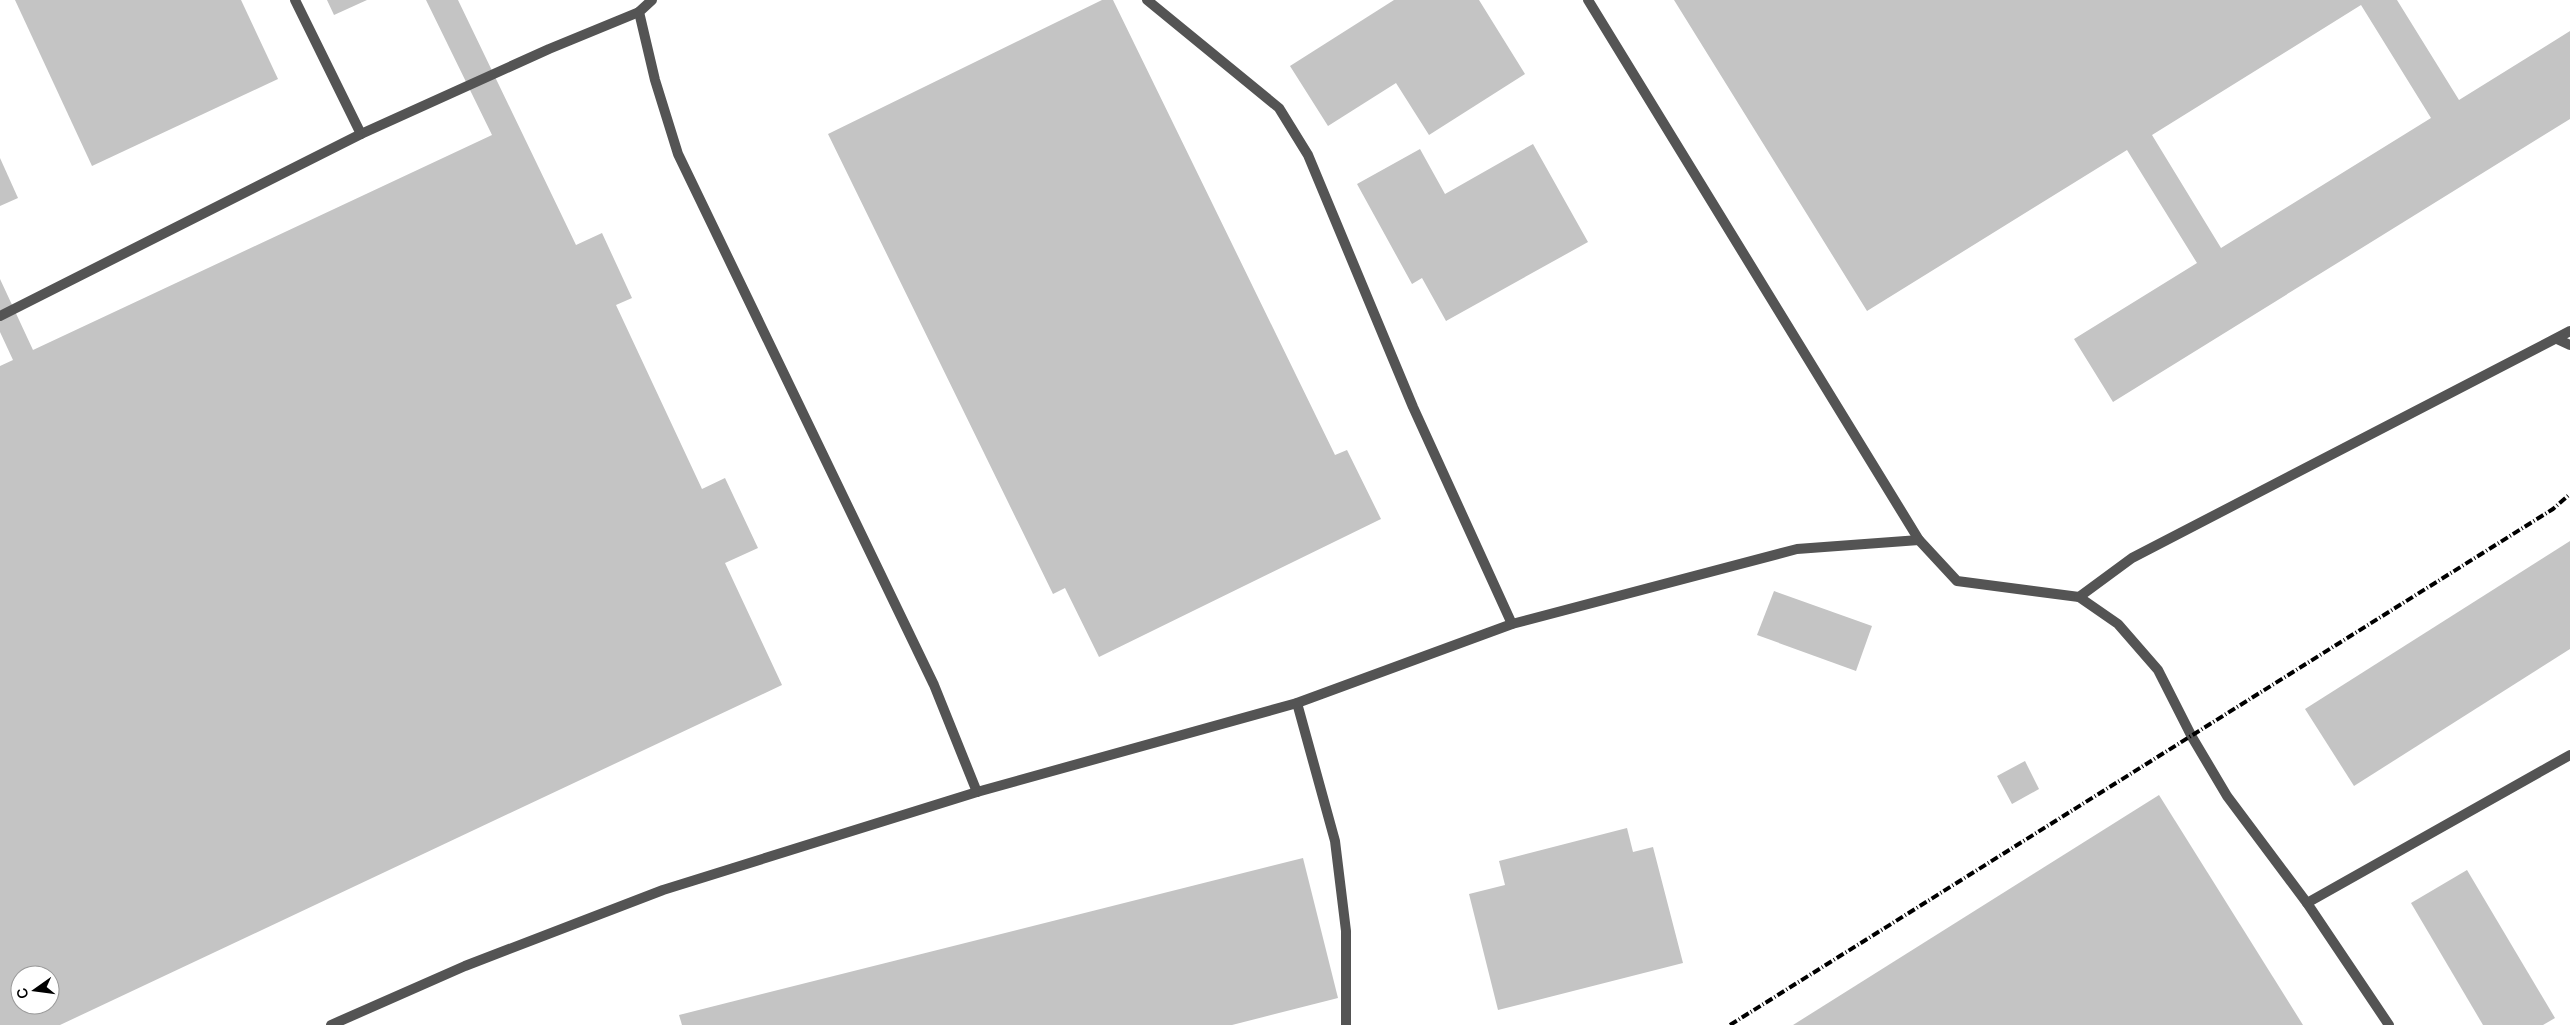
<svg xmlns="http://www.w3.org/2000/svg" width="2570" height="1025" font-family="Manrope,sans-serif">
<style>
.building{fill:#c4c4c4;fill-rule:evenodd}
.lines{fill:none;stroke-linecap:round;stroke-linejoin:round}
.service{stroke:#545454;stroke-width:10}
.rail{stroke:#000;stroke-width:4;stroke-dasharray:8 2.5 1 2.5;stroke-linecap:butt}
</style>
<rect width="100%" height="100%" fill="#fff"/>
<!-- building -->
<g class="building">
<polygon points="15,0 241,0 278,79 92,166"/>
<polygon points="327,0 367,0 334,15"/>
<path d="M426 0H458L576 245 602 233 632 298 616 305 702 489 725 478 758 548 725 563 782 685 60 1025H0V366L13 360 0 332V279L33 350 492 135ZM20 975H50V1005H20Z"/>
<polygon points="1102,0 1113,0 1335,455 1347,450 1381,519 1099,657 1065,588 1053,594 828,134"/>
<polygon points="1394,0 1479,0 1525,74 1429,135 1396,83 1328,126 1290,66"/>
<path d="M1674 0H2397L2459 100 2570 31V119L2113 402 2074 339 2197 263 2127 150 1867 311ZM2361 5 2431 118 2221 248 2152 135Z"/>
<polygon points="1533,144 1588,242 1446,321 1422,278 1412,284 1357,184 1420,149 1445,194"/>
<polygon points="0,158 18,198 0,206"/>
<polygon points="2570,541 2570,649 2354,786 2305,709"/>
<polygon points="1774,591 1872,626 1856,671 1757,635"/>
<polygon points="2025,761 2039,789 2012,804 1997,776"/>
<polygon points="2159,795 2303,1025 1793,1025"/>
<polygon points="1627,828 1633,852 1653,847 1683,963 1498,1010 1469,894 1505,885 1499,861"/>
<polygon points="1303,858 1338,998 1232,1025 682,1025 679,1015"/>
<polygon points="2467,870 2555,1018 2543,1025 2483,1025 2411,903"/>
</g>
<g class="lines">
<!-- service -->
<g class="service">
<polyline points="295,0 361,134"/>
<polyline points="652,0 639,12 655,80 678,154 934,685 977,792"/>
<polyline points="1147,0 1279,108 1308,155 1413,407 1512,624"/>
<polyline points="1588,0 1919,540 1957,581 2079,597 2118,624 2158,670 2192,737 2227,796 2307,903 2389,1025"/>
<polyline points="0,316 361,134 549,49 639,12"/>
<polyline points="2557,339 2570,345"/>
<polyline points="2079,597 2132,558 2570,331"/>
<polyline points="1297,703 1335,841 1346,931 1346,1025"/>
<polyline points="2307,903 2570,755"/>
<polyline points="331,1025 465,966 663,890 977,792 1297,703 1512,624 1797,549 1919,540"/>
</g>
<!-- rail -->
<polyline class="rail" points="1730,1025 2553,509 2570,494"/>
</g>
<!-- north arrow -->
<g transform="translate(35 990) rotate(256)"><circle r="24" fill="#ffffff" stroke="#999999"/>
<path d="M0-4L9 19L0 12L-9 19Z" fill="#000000"/>
<text y="-8" font-size="14" font-weight="bold" text-anchor="middle" fill="#000000">С</text>
</g>
</svg>
